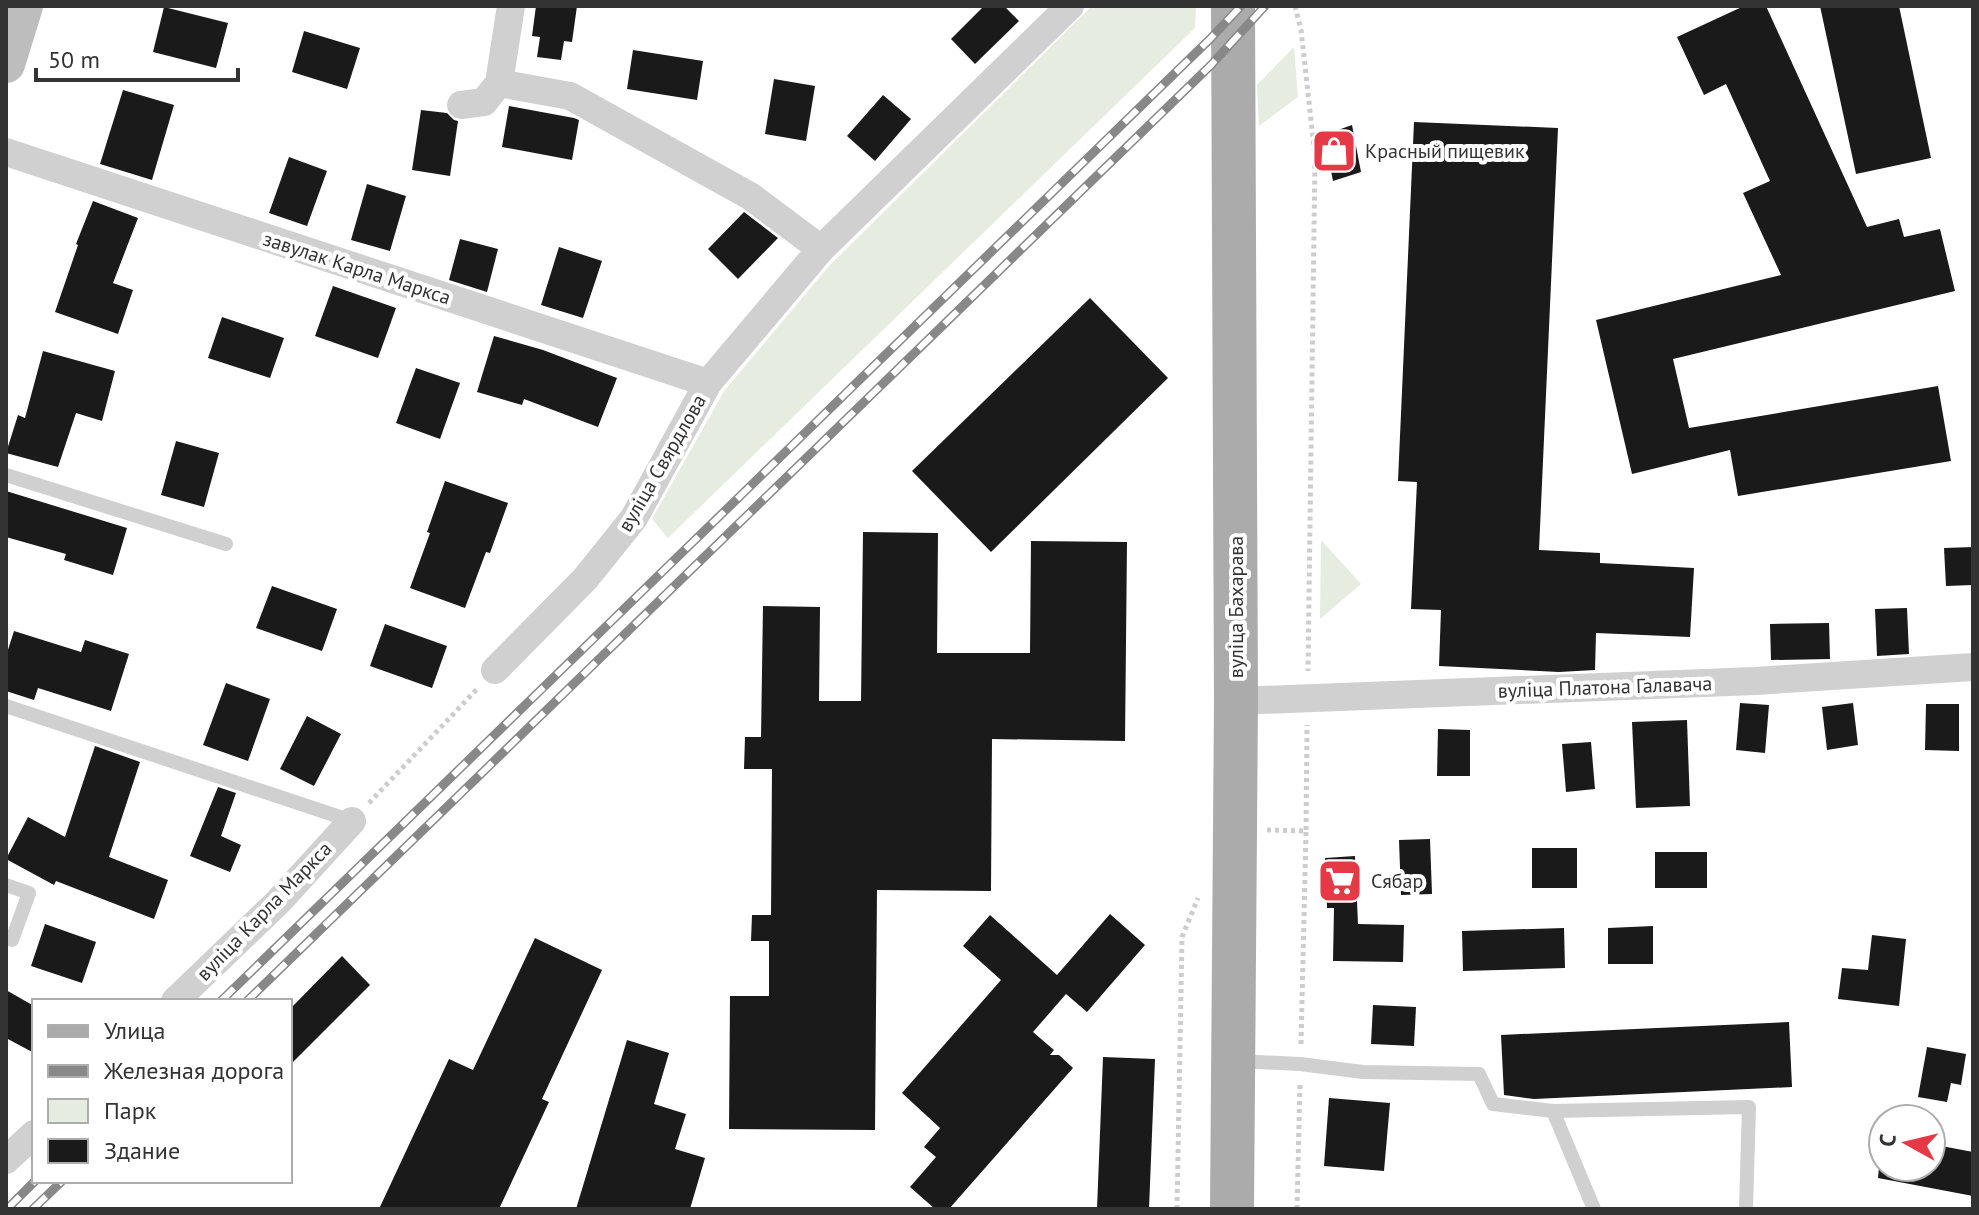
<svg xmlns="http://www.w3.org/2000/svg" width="1979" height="1215" font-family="'PT Sans',sans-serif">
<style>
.green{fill:#e6ecdf}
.building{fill:#1a1a1a}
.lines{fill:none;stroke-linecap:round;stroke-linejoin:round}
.path{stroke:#cdcdcd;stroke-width:5;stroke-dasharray:4 4;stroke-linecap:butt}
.service{stroke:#d0d0d0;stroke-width:14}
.minor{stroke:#d0d0d0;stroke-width:28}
.secondary{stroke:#bdbdbd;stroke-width:38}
.primary{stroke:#ababab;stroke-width:44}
.rail-casing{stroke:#888;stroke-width:9}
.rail{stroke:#fff;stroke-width:6;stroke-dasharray:18;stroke-linecap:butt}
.labels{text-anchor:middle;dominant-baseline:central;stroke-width:8;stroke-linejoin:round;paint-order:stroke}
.poi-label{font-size:20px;fill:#333;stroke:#fff;text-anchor:start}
.street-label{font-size:20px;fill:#333;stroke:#fff}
</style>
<rect width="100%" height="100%" fill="#fff"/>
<!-- green -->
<g class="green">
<polygon points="1092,6 1196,6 1195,28 668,538 652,519 724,391 829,266"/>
<polygon points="1294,47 1298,97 1259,126 1257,85"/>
<polygon points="1321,540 1361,584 1320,619"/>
</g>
<!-- building -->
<g class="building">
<polygon points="536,6 577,6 572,42 564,41 561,60 537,57 540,37 532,36"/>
<polygon points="984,6 1004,6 1019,21 975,64 951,39"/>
<polygon points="1744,6 1766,6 1867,227 1899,219 1904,237 1940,229 1955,291 1673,359 1689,428 1938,386 1951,461 1738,496 1730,450 1632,474 1596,320 1781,275 1743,193 1770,181 1726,84 1704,95 1677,37"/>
<polygon points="1820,6 1899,6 1931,158 1856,174"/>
<polygon points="164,7 228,23 216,68 153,52"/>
<polygon points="304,31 360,48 347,89 292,72"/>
<polygon points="633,50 703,61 697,100 627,89"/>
<polygon points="774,79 815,86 806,141 765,134"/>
<polygon points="123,90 174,105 152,180 100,164"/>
<polygon points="883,95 911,119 875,161 847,136"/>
<polygon points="509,106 574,118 579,120 572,160 502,147"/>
<polygon points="421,110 447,113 454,120 458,121 450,176 412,170"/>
<polygon points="1414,122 1558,128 1539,550 1600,553 1600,563 1694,568 1690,637 1596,633 1595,670 1559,672 1439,666 1441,610 1411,609 1417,482 1398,481"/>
<polygon points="1352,125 1361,172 1333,181 1324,135"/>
<polygon points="289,157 327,171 307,226 269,213"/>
<polygon points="367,184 406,196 390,251 351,240"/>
<polygon points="93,201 138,218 113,283 133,290 118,334 55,312 78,245 76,244"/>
<polygon points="744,212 778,238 738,279 708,249"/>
<polygon points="460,239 498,249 487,292 449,280"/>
<polygon points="559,247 602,261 583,318 541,305"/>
<polygon points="333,286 396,308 378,358 315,336"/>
<polygon points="1090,298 1168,378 991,552 912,471"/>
<polygon points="222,317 284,338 270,378 208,358"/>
<polygon points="494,336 543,350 617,378 598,427 524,399 522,405 477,392"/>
<polygon points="43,351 115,371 102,421 76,413 58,467 6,453 18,415 25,418"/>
<polygon points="416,368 460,383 440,439 396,423"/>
<polygon points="176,441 219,453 204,507 161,495"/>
<polygon points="445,481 508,503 490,553 486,552 465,608 410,588 430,533 427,532"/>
<polygon points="6,491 127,528 113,575 64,560 66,554 6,537"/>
<polygon points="863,532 938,533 937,653 1030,653 1031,541 1127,542 1125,741 992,739 991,891 877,890 875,1130 729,1129 730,996 769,996 769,941 751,941 752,915 771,915 772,769 744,769 745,737 761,737 763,606 820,607 819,701 861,701"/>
<polygon points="1973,547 1973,585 1946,586 1944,548"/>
<polygon points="272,586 337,609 322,651 256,628"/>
<polygon points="1907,608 1909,654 1877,656 1875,609"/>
<polygon points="1829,623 1830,659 1771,660 1770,624"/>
<polygon points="385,624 447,646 432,688 370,666"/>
<polygon points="14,631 81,652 85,640 129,654 111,711 38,688 34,700 6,691 6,656"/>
<polygon points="226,683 270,699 248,761 203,745"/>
<polygon points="1740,703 1769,705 1765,753 1736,750"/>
<polygon points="1853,703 1858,745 1827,750 1822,707"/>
<polygon points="1926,704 1959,704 1959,751 1925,750"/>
<polygon points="307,716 341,734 314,786 280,769"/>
<polygon points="1687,720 1690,806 1636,808 1632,722"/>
<polygon points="1438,729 1470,730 1470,776 1437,776"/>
<polygon points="1591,742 1595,789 1566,792 1562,744"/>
<polygon points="95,746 140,762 109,857 168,880 154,919 56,881 54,885 6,859 28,817 65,837"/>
<polygon points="218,787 236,793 221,836 241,845 230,872 190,856"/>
<polygon points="1430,839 1432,894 1401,895 1399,840"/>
<rect x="1532" y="848" width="45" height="40"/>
<rect x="1655" y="852" width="52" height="36"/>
<polygon points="1355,856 1358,924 1404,925 1403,962 1333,961 1334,908 1327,908 1325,858"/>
<polygon points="1110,914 1145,945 1087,1012 1066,994 1033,1032 1054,1050 1050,1055 1059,1055 1073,1068 949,1209 935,1209 910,1187 936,1157 924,1147 940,1128 902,1093 1001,980 963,946 990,915 1057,975"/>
<polygon points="45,924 96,942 82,983 31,966"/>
<polygon points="1653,926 1653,964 1608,964 1608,928"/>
<polygon points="1564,928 1565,968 1463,971 1462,931"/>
<polygon points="1872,935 1906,939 1899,1006 1838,999 1842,968 1868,970"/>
<polygon points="535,938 602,970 542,1099 549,1102 499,1209 379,1209 449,1059 473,1070"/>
<polygon points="342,956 370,985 290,1065 290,1009"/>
<polygon points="6,990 34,1006 34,1053 6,1038"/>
<polygon points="1373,1005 1416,1007 1414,1046 1371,1044"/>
<polygon points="1789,1022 1792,1087 1534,1099 1504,1095 1501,1035"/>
<polygon points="627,1040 669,1053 654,1104 686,1114 675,1149 705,1158 690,1209 576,1209"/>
<polygon points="1927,1047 1966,1054 1961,1085 1951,1083 1947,1102 1918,1097"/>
<polygon points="1103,1057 1155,1059 1149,1209 1097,1209"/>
<polygon points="1329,1098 1390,1103 1384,1171 1324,1166"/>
<polygon points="1931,1144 1973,1152 1973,1196 1878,1178 1879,1167 1931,1167"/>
</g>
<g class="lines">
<!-- path -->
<g class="path">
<polyline points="1295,6 1301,30 1315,156 1308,671"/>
<polyline points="369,803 478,688"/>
<polyline points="1267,830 1306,831 1307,725"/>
<polyline points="1301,1044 1306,831"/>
<polyline points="1177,1209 1182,937 1198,898"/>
<polyline points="1297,1209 1300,1082"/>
</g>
<!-- service -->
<g class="service">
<polyline points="6,475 226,544"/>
<polyline points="6,706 352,821"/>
<polyline points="6,885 29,893 12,940"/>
<polyline points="1238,1061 1300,1064 1363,1072 1479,1074 1493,1104 1553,1111 1594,1209"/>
<polyline points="1553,1111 1749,1107 1746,1209"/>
</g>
<!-- minor -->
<g class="minor">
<polyline points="499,83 570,96 750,196 821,249"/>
<polyline points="461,105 484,102 499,83 511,6"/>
<polyline points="6,152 708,383"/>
<polyline points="495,670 585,579 634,518 708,383 821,249 1070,6"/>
<polyline points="1236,701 1755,681 1973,667"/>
<polyline points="175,1001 278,902 352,821"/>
<polyline points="6,1160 34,1134"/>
</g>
<!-- secondary -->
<polyline class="secondary" points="6,64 24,6"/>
<!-- primary -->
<polyline class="primary" points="1232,1209 1236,701 1233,6"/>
<!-- rail casing -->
<g class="rail-casing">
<g id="rail">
<polyline points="221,1001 1210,39 1241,6"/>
<polyline points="247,1001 1211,65 1265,6"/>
<polyline points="7,1209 35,1181"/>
<polyline points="33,1209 62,1181"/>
</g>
</g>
<!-- rail -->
<use href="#rail" class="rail"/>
</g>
<!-- icons -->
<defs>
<g id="shop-square" transform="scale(2.3)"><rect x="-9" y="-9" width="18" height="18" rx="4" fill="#e63946" stroke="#fff"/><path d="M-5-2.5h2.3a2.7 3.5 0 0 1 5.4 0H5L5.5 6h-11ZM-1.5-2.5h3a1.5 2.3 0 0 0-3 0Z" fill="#fff"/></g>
<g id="supermarket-square" transform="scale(2.3)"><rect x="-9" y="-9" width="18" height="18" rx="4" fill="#e63946" stroke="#fff"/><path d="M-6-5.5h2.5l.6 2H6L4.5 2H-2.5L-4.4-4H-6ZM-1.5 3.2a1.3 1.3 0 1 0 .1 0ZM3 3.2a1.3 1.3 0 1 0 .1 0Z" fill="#fff"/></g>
</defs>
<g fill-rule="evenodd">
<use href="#shop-square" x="1334" y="151"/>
<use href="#supermarket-square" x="1340" y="881"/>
</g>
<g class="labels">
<!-- poi labels -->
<g class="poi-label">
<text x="1365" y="151">Красный пищевик</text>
<text x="1371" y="881">Сябар</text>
</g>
<!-- street labels -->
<g class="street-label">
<text transform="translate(357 268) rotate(18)">завулак Карла Маркса</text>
<text transform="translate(662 463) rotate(-60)">вуліца Свярдлова</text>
<text transform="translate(1236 607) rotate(-90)">вуліца Бахарава</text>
<text transform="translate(1605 687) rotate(-2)">вуліца Платона Галавача</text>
<text transform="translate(264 911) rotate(-46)">вуліца Карла Маркса</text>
</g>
</g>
<!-- border -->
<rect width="1979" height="1215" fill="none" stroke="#333333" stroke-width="16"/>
<!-- legend -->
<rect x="32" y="999" width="260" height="184" fill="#ffffff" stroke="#adadad" stroke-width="2"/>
<rect x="48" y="1025" width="40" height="12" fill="#ababab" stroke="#adadad" stroke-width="2"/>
<text x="104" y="1039" font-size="24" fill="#333333">Улица</text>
<rect x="48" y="1065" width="40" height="12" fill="#888888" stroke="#adadad" stroke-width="2"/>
<text x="104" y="1079" font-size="24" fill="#333333">Железная дорога</text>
<rect x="48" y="1099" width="40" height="24" fill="#e6ecdf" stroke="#adadad" stroke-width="2"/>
<text x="104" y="1119" font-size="24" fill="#333333">Парк</text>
<rect x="48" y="1139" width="40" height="24" fill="#1a1a1a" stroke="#adadad" stroke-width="2"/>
<text x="104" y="1159" font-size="24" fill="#333333">Здание</text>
<!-- north arrow -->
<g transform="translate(1907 1143) rotate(278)"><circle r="38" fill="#ffffff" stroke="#adadad" stroke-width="2"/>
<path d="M0-6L14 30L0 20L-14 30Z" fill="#e63946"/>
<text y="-12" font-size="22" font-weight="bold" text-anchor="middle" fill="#333333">С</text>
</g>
<!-- scale -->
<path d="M36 68v12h202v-12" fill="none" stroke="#333333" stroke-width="4"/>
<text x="48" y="68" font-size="24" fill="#333333" stroke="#ffffff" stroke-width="6" paint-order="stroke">50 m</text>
</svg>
